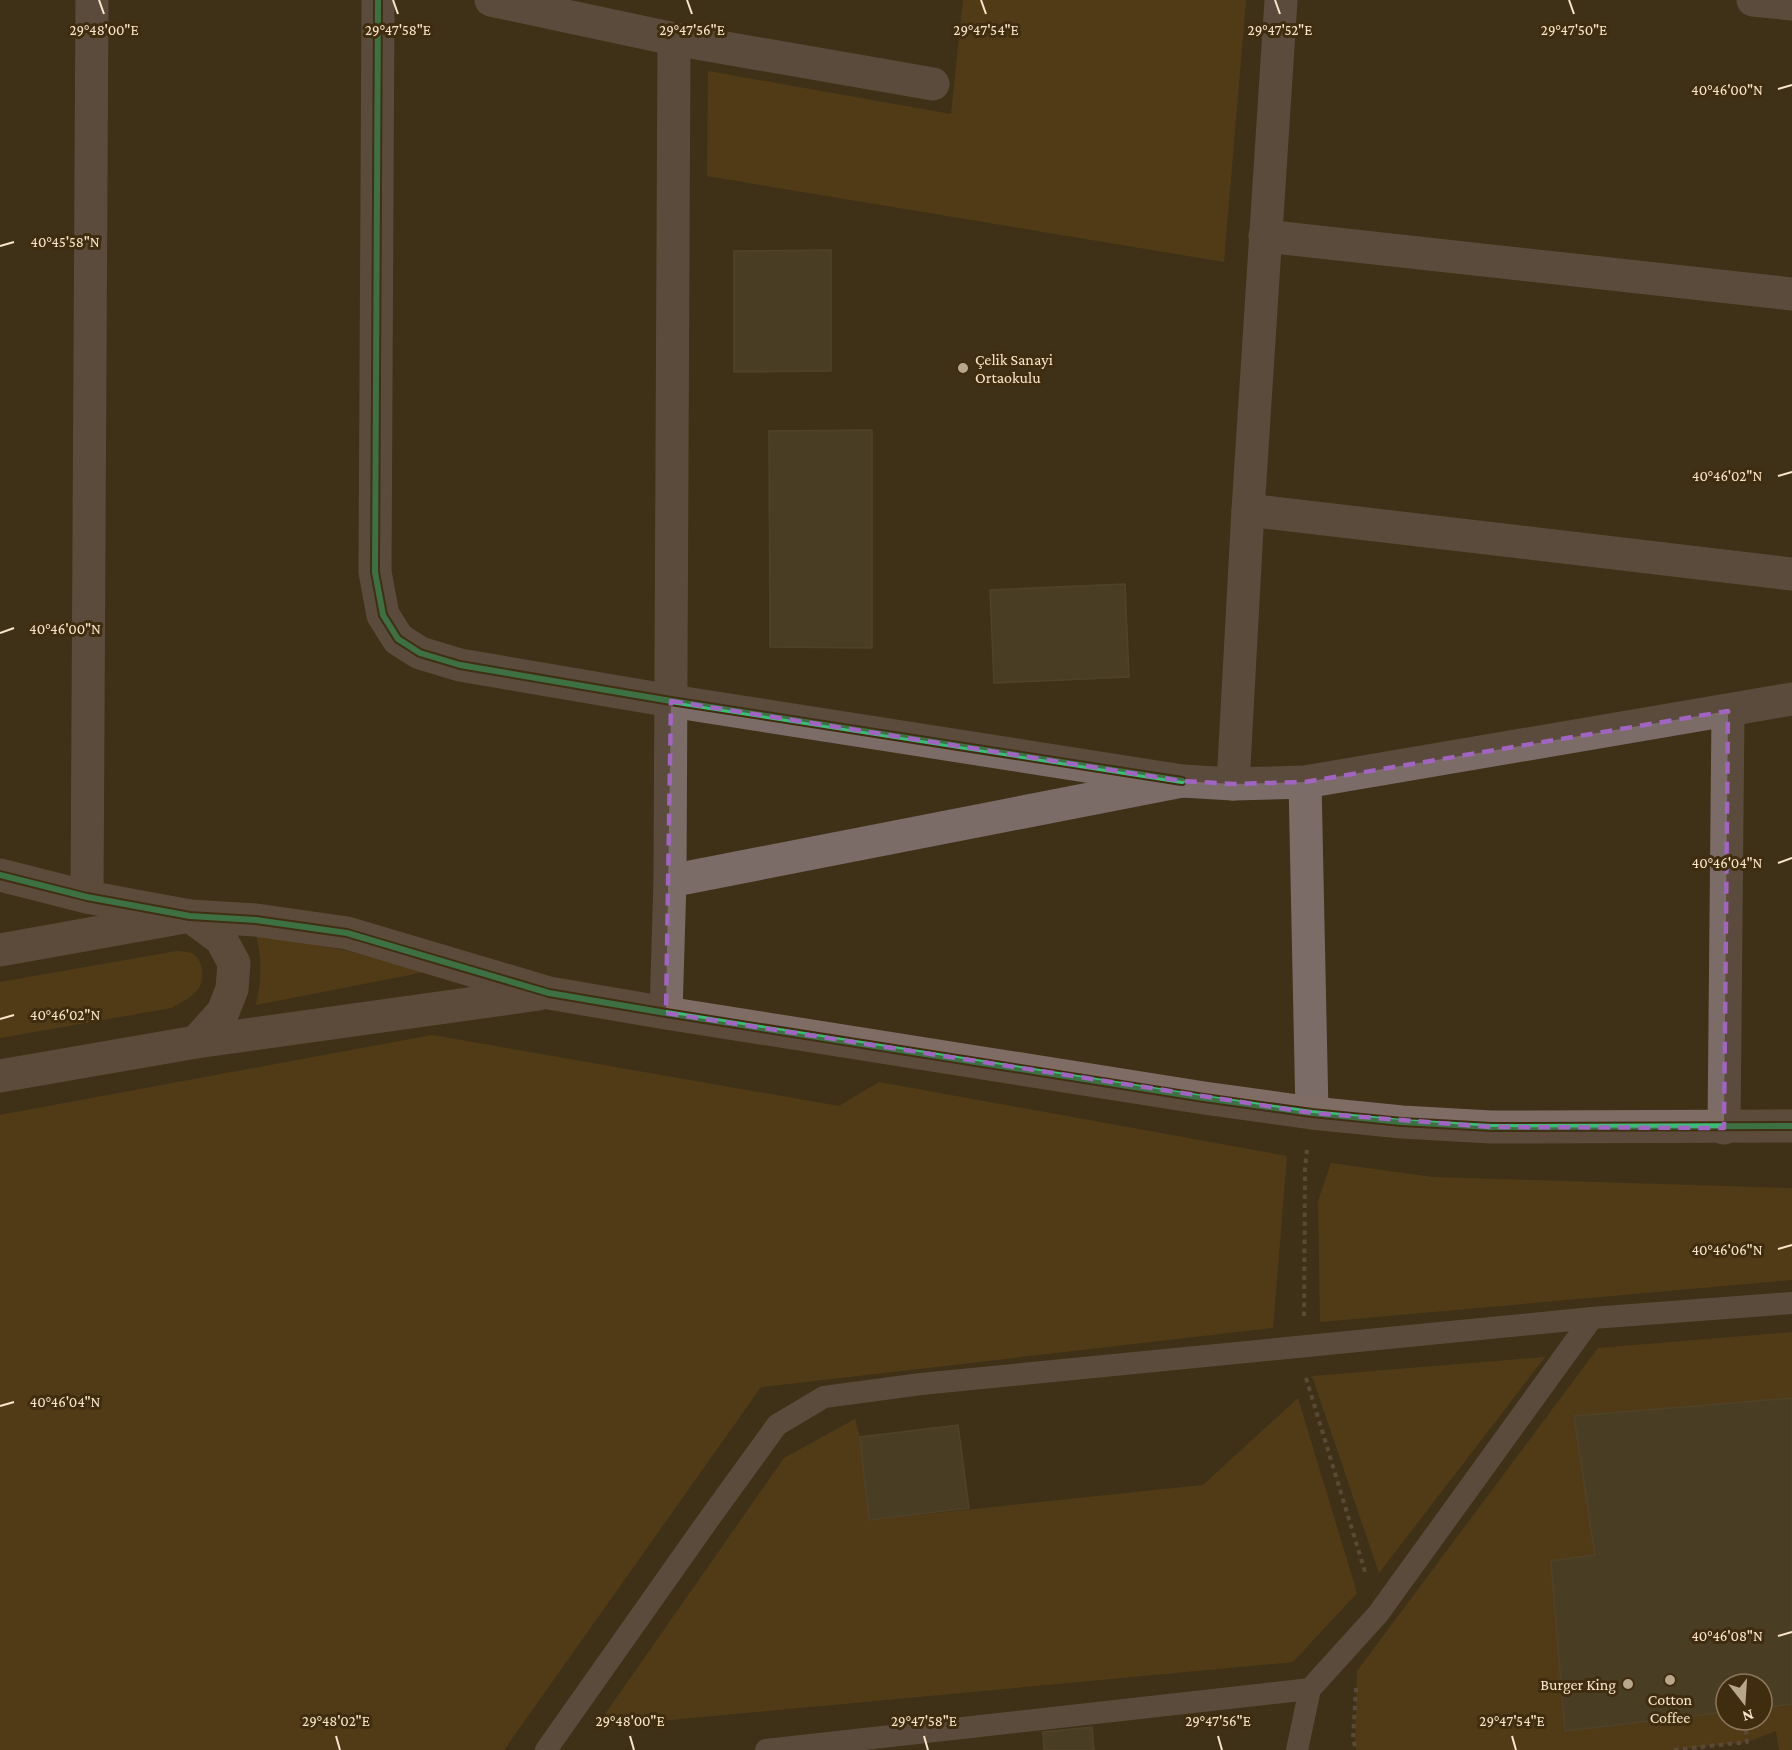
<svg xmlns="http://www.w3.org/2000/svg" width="1792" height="1750" font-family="'Crimson Pro',serif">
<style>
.green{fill:#664817;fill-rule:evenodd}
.building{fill:#564c33;stroke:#62583f;stroke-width:1.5}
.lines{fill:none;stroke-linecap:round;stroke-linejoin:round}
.path{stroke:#75685d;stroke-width:4;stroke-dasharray:4.5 4.5;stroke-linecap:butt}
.lane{stroke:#7b6c68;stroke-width:22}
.street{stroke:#7b6c68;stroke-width:33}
.secondary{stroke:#7f6c65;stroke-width:33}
.cycleway-casing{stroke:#402d0f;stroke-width:10}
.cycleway{stroke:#3abd76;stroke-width:6}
.marked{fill:none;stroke:#a164c2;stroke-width:4.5;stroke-dasharray:12 8;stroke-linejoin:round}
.ticks{fill:none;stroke:#fae6ca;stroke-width:2}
.poi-dot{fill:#b9a78b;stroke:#402d0f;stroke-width:2}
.labels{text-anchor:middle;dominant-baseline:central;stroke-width:6;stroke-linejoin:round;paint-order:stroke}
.poi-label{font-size:16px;fill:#fae6ca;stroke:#402d0f;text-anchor:start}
.ticks-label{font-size:15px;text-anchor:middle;fill:#fae6ca;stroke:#402d0f;stroke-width:6;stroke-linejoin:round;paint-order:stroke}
</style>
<rect width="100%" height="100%" fill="#3f3117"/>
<!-- green -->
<g class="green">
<polygon points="963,0 1246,0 1224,262 707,176 708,71 951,114"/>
<path d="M256 934 344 950 425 972 256 1005C262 978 262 962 256 934Z"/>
<path d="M177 951C181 951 187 952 191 953 203 958 205 978 199 988 193 997 180 1003 171 1008L0 1038V982Z"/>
<polygon points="432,1035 839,1106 879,1082 1287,1156 1273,1328 761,1387 504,1750 0,1750 0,1115"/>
<polygon points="1331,1163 1432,1177 1792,1188 1792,1280 1320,1322 1318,1201"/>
<path d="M1792 1332V1750H1779L1776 1731 1747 1742 1674 1750H1356L1355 1745 1357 1671 1598 1348ZM1726 1684H1762V1720H1726Z"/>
<polygon points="1545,1357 1379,1573 1312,1376"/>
<polygon points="1298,1398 1357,1593 1293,1662 596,1727 784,1458 855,1419 860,1437 869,1520 1203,1485"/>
</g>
<!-- building -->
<g class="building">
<polygon points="831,250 831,371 734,372 734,251"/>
<polygon points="872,430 872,648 770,647 769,431"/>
<polygon points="1125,584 1129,677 994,683 990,590"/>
<polygon points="1792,1398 1792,1704 1762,1708 1762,1684 1726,1684 1726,1712 1565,1731 1551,1561 1595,1555 1574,1416"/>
<polygon points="958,1425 969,1508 869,1520 860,1437"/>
<polygon points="1092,1727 1094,1750 1044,1750 1043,1732"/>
</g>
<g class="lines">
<!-- path -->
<g class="path">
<polyline points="1304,1316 1305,1168 1307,1150"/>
<polyline points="1306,1378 1366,1575"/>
<polyline points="1356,1688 1353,1739 1356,1750"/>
<polyline points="1674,1750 1747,1742 1745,1720"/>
</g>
<!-- lane -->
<g class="lane">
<polyline points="546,1750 709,1519 777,1425 824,1397 921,1384 1592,1318 1792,1303"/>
<polyline points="766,1750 1310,1689"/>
<polyline points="1297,1750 1310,1689 1378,1614 1592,1318"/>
</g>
<!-- street -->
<g class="street">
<polyline points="378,0 375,572 383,615 398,639 420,653 460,665 671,701 1182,781"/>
<polyline points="491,0 674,39 933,84"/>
<polyline points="1753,0 1792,4"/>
<polyline points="1265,236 1792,294"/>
<polyline points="1248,510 1792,574"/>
<polyline points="1305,782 1312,1113"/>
<polyline points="1233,784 1248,510 1281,0"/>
<polyline points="670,881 1182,781 1233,784 1305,782 1792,699"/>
<polyline points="87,897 92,0"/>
<polyline points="666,1013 670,881 674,39"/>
<polyline points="1724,1128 1728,711"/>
</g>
<!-- secondary -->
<g class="secondary">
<polyline points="0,875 87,897 190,916 256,920 347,933 549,993 666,1013 1204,1098 1312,1113 1402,1122 1491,1127 1792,1126"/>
<polyline points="0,950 190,916 221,939 234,963 232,989 223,1012 196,1042"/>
<polyline points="0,1076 196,1042 539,994"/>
</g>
<!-- cycleway casing -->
<g class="cycleway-casing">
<g id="cycleway">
<polyline points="378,0 375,572 383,615 398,639 420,653 460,665 671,701 1182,781"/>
<polyline points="0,875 87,897 190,916 256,920 347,933 549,993 666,1013 1204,1098 1312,1113 1402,1122 1491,1127 1792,1126"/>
</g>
</g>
<!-- cycleway -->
<use href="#cycleway" class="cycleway"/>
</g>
<!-- marked area -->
<path d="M0 0H1792V1750H0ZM671 701 1182 781 1233 784 1305 782 1728 711 1724 1128 1491 1127 1312 1113 666 1013Z" fill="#3f3117" fill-opacity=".55" fill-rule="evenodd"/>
<path class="marked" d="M671 701 1182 781 1233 784 1305 782 1728 711 1724 1128 1491 1127 1312 1113 666 1013Z"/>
<!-- ticks -->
<path class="ticks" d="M99 0 104 14M393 0 398 14M687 0 692 14M981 0 986 14M1275 0 1280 14M1569 0 1574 14M1778 89 1792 85M0 246 14 242M1778 476 1792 472M0 633 14 628M1778 863 1792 858M0 1019 14 1015M1778 1249 1792 1245M0 1406 14 1402M1778 1636 1792 1632M336 1736 340 1750M630 1736 634 1750M924 1736 928 1750M1218 1736 1222 1750M1512 1736 1516 1750"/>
<!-- markers -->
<g class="poi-dot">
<circle cx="963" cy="368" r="6"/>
<circle cx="1670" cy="1680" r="6"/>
<circle cx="1628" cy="1684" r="6"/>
</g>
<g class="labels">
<!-- poi labels -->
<g class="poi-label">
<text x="975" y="359">Çelik Sanayi<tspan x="975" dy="18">Ortaokulu</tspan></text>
<text x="1616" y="1684" text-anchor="end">Burger King</text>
<text x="1670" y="1699" text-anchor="middle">Cotton<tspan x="1670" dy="18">Coffee</tspan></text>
</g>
</g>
<g class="ticks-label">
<text x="104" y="35">29°48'00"E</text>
<text x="398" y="35">29°47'58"E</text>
<text x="692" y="35">29°47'56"E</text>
<text x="986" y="35">29°47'54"E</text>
<text x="1280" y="35">29°47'52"E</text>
<text x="1574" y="35">29°47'50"E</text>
<text x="1727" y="95">40°46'00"N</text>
<text x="65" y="247">40°45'58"N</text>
<text x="1727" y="481">40°46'02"N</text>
<text x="65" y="634">40°46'00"N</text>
<text x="1727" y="868">40°46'04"N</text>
<text x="65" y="1020">40°46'02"N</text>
<text x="1727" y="1255">40°46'06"N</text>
<text x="65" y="1407">40°46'04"N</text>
<text x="1727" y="1641">40°46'08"N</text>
<text x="336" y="1726">29°48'02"E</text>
<text x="630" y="1726">29°48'00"E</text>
<text x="924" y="1726">29°47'58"E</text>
<text x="1218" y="1726">29°47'56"E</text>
<text x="1512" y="1726">29°47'54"E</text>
</g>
<!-- north arrow -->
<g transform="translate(1744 1702) rotate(163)"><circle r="28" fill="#402d0f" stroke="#8a775a" stroke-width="1.5"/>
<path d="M0-4.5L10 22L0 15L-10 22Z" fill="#b9a78b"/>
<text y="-9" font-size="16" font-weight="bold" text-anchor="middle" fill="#fae6ca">N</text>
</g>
</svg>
